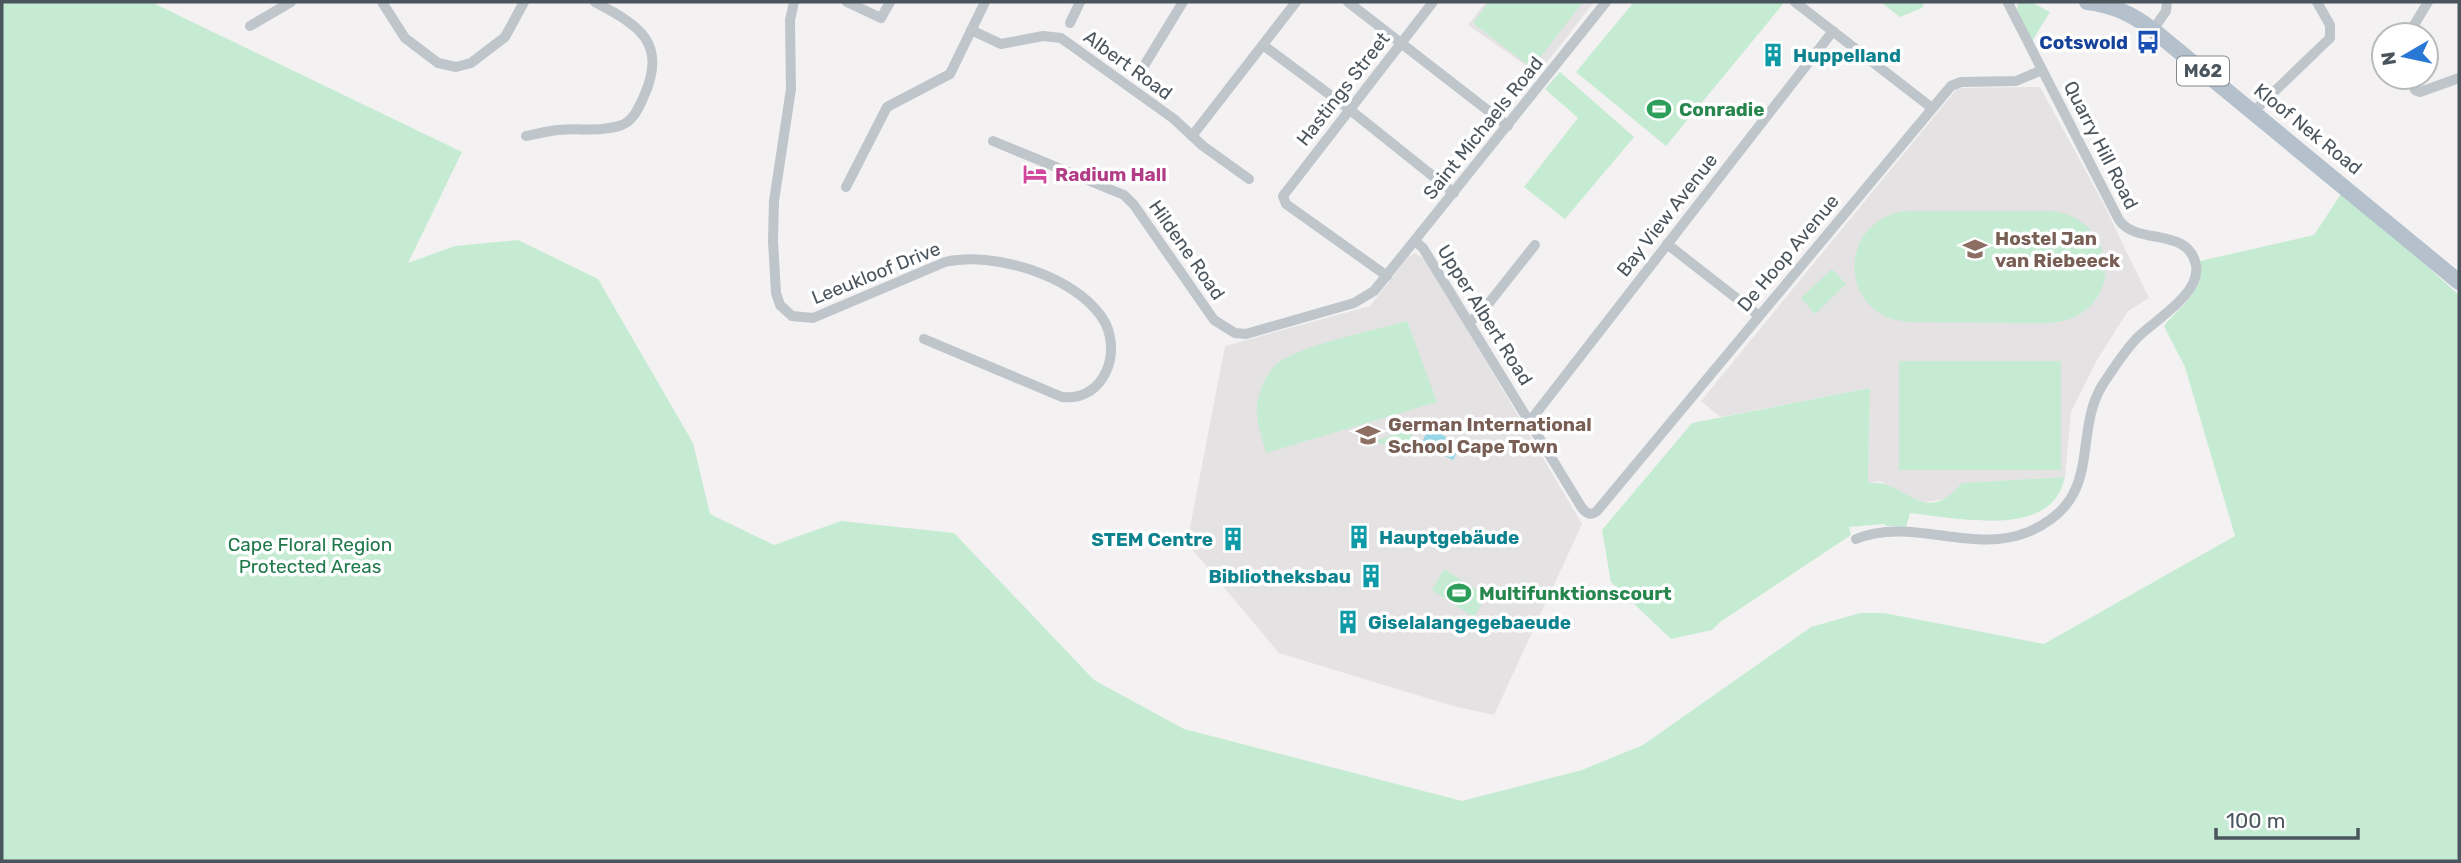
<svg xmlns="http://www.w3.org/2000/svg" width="2461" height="863" font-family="Rubik,sans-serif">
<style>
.education{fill:#e4e2e3}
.green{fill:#c5ecd3}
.water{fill:#96d6e5}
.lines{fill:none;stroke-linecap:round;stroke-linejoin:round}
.minor{stroke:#bec6cc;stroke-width:10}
.primary{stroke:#b4c1cd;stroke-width:16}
.labels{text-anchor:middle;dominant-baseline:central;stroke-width:7;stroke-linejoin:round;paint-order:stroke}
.shield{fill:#fff;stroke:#81888e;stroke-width:2}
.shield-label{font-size:18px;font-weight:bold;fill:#4b555d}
.transit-label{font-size:19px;font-weight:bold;fill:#164399;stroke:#fff;text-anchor:end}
.culture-label{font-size:19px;font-weight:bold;fill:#0d838f;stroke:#fff;text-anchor:start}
.street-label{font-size:19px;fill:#4b555d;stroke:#fff}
.leisure-label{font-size:19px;font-weight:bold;fill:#27864d;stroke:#fff;text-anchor:start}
.hotel-label{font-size:19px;font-weight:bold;fill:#b23c85;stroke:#fff;text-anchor:start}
.education-label{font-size:19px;font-weight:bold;fill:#785e54;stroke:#fff;text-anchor:start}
.park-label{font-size:19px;fill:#20794b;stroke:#fff}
</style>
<rect width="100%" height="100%" fill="#f3f1f1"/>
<!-- education -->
<g class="education">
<polygon points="1486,2 1594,2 1538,74 1468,25"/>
<polygon points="2040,87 2102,201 2149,298 2128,311 2097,360 2071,412 2065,477 1963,483 1949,498 1921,503 1880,481 1868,483 1870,388 1720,417 1701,401 1956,90 1961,88"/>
<polygon points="1415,253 1426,260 1582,524 1494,715 1453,706 1279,653 1187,543 1225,346 1370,306 1408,257"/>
</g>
<!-- green -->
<g class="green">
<path d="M2 2H158L155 4 462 152 408 263 455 246 518 240 598 279 693 443 710 514 774 545 841 521 954 533 1094 680 1184 729 1462 801 1582 770 1643 745 1811 627 1860 613H1884L2044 644 2235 536 2185 367 2164 326C2181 306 2205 291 2200 261L2314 235 2343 191 2459 295V861H2Z"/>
<polygon points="1489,2 1583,2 1532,68 1473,23"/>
<polygon points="1634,2 1780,2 1783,4 1666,146 1576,72"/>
<polygon points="1881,2 1925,2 1922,8 1900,17"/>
<polygon points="2018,2 2031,2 2050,12 2032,41 2017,10"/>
<polygon points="1560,72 1634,137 1565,219 1524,187 1578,118 1545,89"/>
<path d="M1908 211H2051C2113 217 2126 299 2069 319 2052 325 2033 323 2016 323 1980 323 1944 322 1909 322 1837 317 1836 218 1908 211Z"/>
<polygon points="1832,269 1846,284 1815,314 1801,298"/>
<path d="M1407 321 1437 402 1266 453C1263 441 1258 428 1257 416 1255 399 1265 373 1278 363 1304 344 1374 331 1407 321Z"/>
<rect x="1899" y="361" width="162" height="109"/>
<path d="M1870 388 1868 483C1907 478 1922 530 1962 483L2065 477C2063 482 2062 488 2059 493 2036 536 1949 517 1910 513L1906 527 1886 526 1884 524 1849 527 1851 535 1720 622 1712 630 1671 639 1611 582 1602 530 1692 423Z"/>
<polygon points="1413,427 1409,449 1373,442"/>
<polygon points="1444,569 1487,596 1474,617 1432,590"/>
</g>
<!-- water -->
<polygon class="water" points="1429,428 1461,445 1453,460 1421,444"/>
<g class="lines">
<!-- minor -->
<g class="minor">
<polyline points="382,2 405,38 438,63 456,67 471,63 505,37 524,2"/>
<path d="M794 2 790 20 791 89 774 201 773 241 776 293 780 305 792 316 813 318 945 262C993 251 1072 275 1101 316 1124 348 1106 402 1062 397L924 339"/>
<polyline points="847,2 881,18 890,2"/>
<polyline points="1348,2 1508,126"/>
<polyline points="1795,2 1932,108"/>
<polyline points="1070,23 1080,2"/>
<polyline points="250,26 291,2"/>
<polyline points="971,30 1001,44 1043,36 1061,38 1174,119 1203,146 1249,179"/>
<polyline points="2153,30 2166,11 2167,2"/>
<polyline points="2408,35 2428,2"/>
<polyline points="1263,45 1349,109 1454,193"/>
<polyline points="1139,74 1183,2"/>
<polyline points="2410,77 2415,90 2420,92 2459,78"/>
<polyline points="2253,112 2330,38 2330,25 2317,2"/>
<path d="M526 136C537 134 547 131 558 130 578 128 602 132 622 125 634 120 639 107 644 96 668 42 638 25 595 2"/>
<polyline points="1192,136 1296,2"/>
<polyline points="993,141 1124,195 1134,205 1214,320 1235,333 1246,334 1354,303 1374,291 1606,2"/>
<polyline points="846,187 887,107 950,74 985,2"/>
<path d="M1415 241 1423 248 1582 508C1587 514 1591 516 1597 511L1951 86 1961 82 2016 81 2042 70"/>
<polyline points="1667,244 1758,315"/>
<polyline points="1387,276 1286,204 1283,196 1433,2"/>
<polyline points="1469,322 1481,313 1535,245"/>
<polyline points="1530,421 1833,31"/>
<path d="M1856 539C1911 516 1973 555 2028 532 2106 499 2071 435 2103 384 2114 368 2125 350 2138 337 2156 319 2201 294 2196 265 2188 226 2137 246 2119 220L2008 3 2010 2"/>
</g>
<!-- primary -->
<path class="primary" d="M2087 2C2113 5 2132 14 2153 30L2459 282"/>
</g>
<!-- icons -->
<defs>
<g id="bus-bare" transform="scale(1.89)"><path d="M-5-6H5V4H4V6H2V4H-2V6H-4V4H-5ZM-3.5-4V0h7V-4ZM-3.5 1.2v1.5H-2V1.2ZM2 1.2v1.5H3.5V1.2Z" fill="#1a4fb4" stroke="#fff" stroke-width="2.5" paint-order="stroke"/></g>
<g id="building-bare" transform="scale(1.89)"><path d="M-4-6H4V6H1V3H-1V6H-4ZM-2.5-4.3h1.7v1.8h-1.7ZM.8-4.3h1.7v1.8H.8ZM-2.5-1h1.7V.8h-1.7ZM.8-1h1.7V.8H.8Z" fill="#0f9aa8" stroke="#fff" stroke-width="2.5" paint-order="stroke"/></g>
<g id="stadium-bare" transform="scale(1.89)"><path d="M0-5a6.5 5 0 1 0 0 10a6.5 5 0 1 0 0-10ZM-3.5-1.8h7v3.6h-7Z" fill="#2e9e5b" stroke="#fff" stroke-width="2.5" paint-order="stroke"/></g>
<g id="hotel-bare" transform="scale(1.89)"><path d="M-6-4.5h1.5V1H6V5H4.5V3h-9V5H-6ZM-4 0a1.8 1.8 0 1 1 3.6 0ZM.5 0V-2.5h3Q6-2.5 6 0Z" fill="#d1479c" stroke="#fff" stroke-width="2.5" paint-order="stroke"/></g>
<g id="school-bare" transform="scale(1.89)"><path d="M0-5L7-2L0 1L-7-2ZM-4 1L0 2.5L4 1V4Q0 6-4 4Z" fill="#8d6e63" stroke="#fff" stroke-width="2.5" paint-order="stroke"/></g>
</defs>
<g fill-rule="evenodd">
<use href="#bus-bare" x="2148" y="42"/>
<use href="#building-bare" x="1773" y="55"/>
<use href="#stadium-bare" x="1659" y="109"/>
<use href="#hotel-bare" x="1035" y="174"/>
<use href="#school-bare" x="1975" y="249"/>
<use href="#school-bare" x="1368" y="435"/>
<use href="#building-bare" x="1359" y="537"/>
<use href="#building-bare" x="1233" y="539"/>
<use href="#building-bare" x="1371" y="576"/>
<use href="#stadium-bare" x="1459" y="593"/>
<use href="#building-bare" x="1348" y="622"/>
</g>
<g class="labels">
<!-- shield labels -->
<rect class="shield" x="2177" y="56.5" width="52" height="29" rx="5"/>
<g class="shield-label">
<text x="2203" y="71">M62</text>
</g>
<!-- transit labels -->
<g class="transit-label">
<text x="2128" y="42">Cotswold</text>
</g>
<!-- culture labels -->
<g class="culture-label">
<text x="1793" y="55">Huppelland</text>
<text x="1379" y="537">Hauptgebäude</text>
<text x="1213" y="539" text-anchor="end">STEM Centre</text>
<text x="1351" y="576" text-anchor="end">Bibliotheksbau</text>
<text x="1368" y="622">Giselalangegebaeude</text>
</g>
<!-- street labels -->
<g class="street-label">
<text transform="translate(1128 65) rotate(36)">Albert Road</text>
<text transform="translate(1343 89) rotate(-52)">Hastings Street</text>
<text transform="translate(1483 128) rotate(-51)">Saint Michaels Road</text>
<text transform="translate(2308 129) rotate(39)">Kloof Nek Road</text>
<text transform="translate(2101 145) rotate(63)">Quarry Hill Road</text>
<text transform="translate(1667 215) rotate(-52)">Bay View Avenue</text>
<text transform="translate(1187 250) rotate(55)">Hildene Road</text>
<text transform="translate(1788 253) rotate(-50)">De Hoop Avenue</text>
<text transform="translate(876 273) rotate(-22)">Leeukloof Drive</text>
<text transform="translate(1485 315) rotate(58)">Upper Albert Road</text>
</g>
<!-- leisure labels -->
<g class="leisure-label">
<text x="1679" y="109">Conradie</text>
<text x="1479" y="593">Multifunktionscourt</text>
</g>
<!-- hotel labels -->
<g class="hotel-label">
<text x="1055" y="174">Radium Hall</text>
</g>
<!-- education labels -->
<g class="education-label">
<text x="1995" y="238">Hostel Jan<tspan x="1995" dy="22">van Riebeeck</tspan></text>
<text x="1388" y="424">German International<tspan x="1388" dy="22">School Cape Town</tspan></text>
</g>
<!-- park labels -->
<g class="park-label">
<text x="310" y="544">Cape Floral Region<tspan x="310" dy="22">Protected Areas</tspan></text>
</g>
</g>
<!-- border -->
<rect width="2461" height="863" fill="none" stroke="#4b555d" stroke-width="7"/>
<!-- north arrow -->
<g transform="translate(2405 56) rotate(261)"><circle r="33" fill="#ffffff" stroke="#b7bbbe" stroke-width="2"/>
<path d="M0-5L12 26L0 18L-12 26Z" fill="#2a78d5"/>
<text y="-10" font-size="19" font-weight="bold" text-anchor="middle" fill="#4b555d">N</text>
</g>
<!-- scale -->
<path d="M2216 828v10h142v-10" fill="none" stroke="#4b555d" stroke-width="3.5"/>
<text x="2226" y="828" font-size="21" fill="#4b555d" stroke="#ffffff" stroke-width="5" paint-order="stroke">100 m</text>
</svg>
